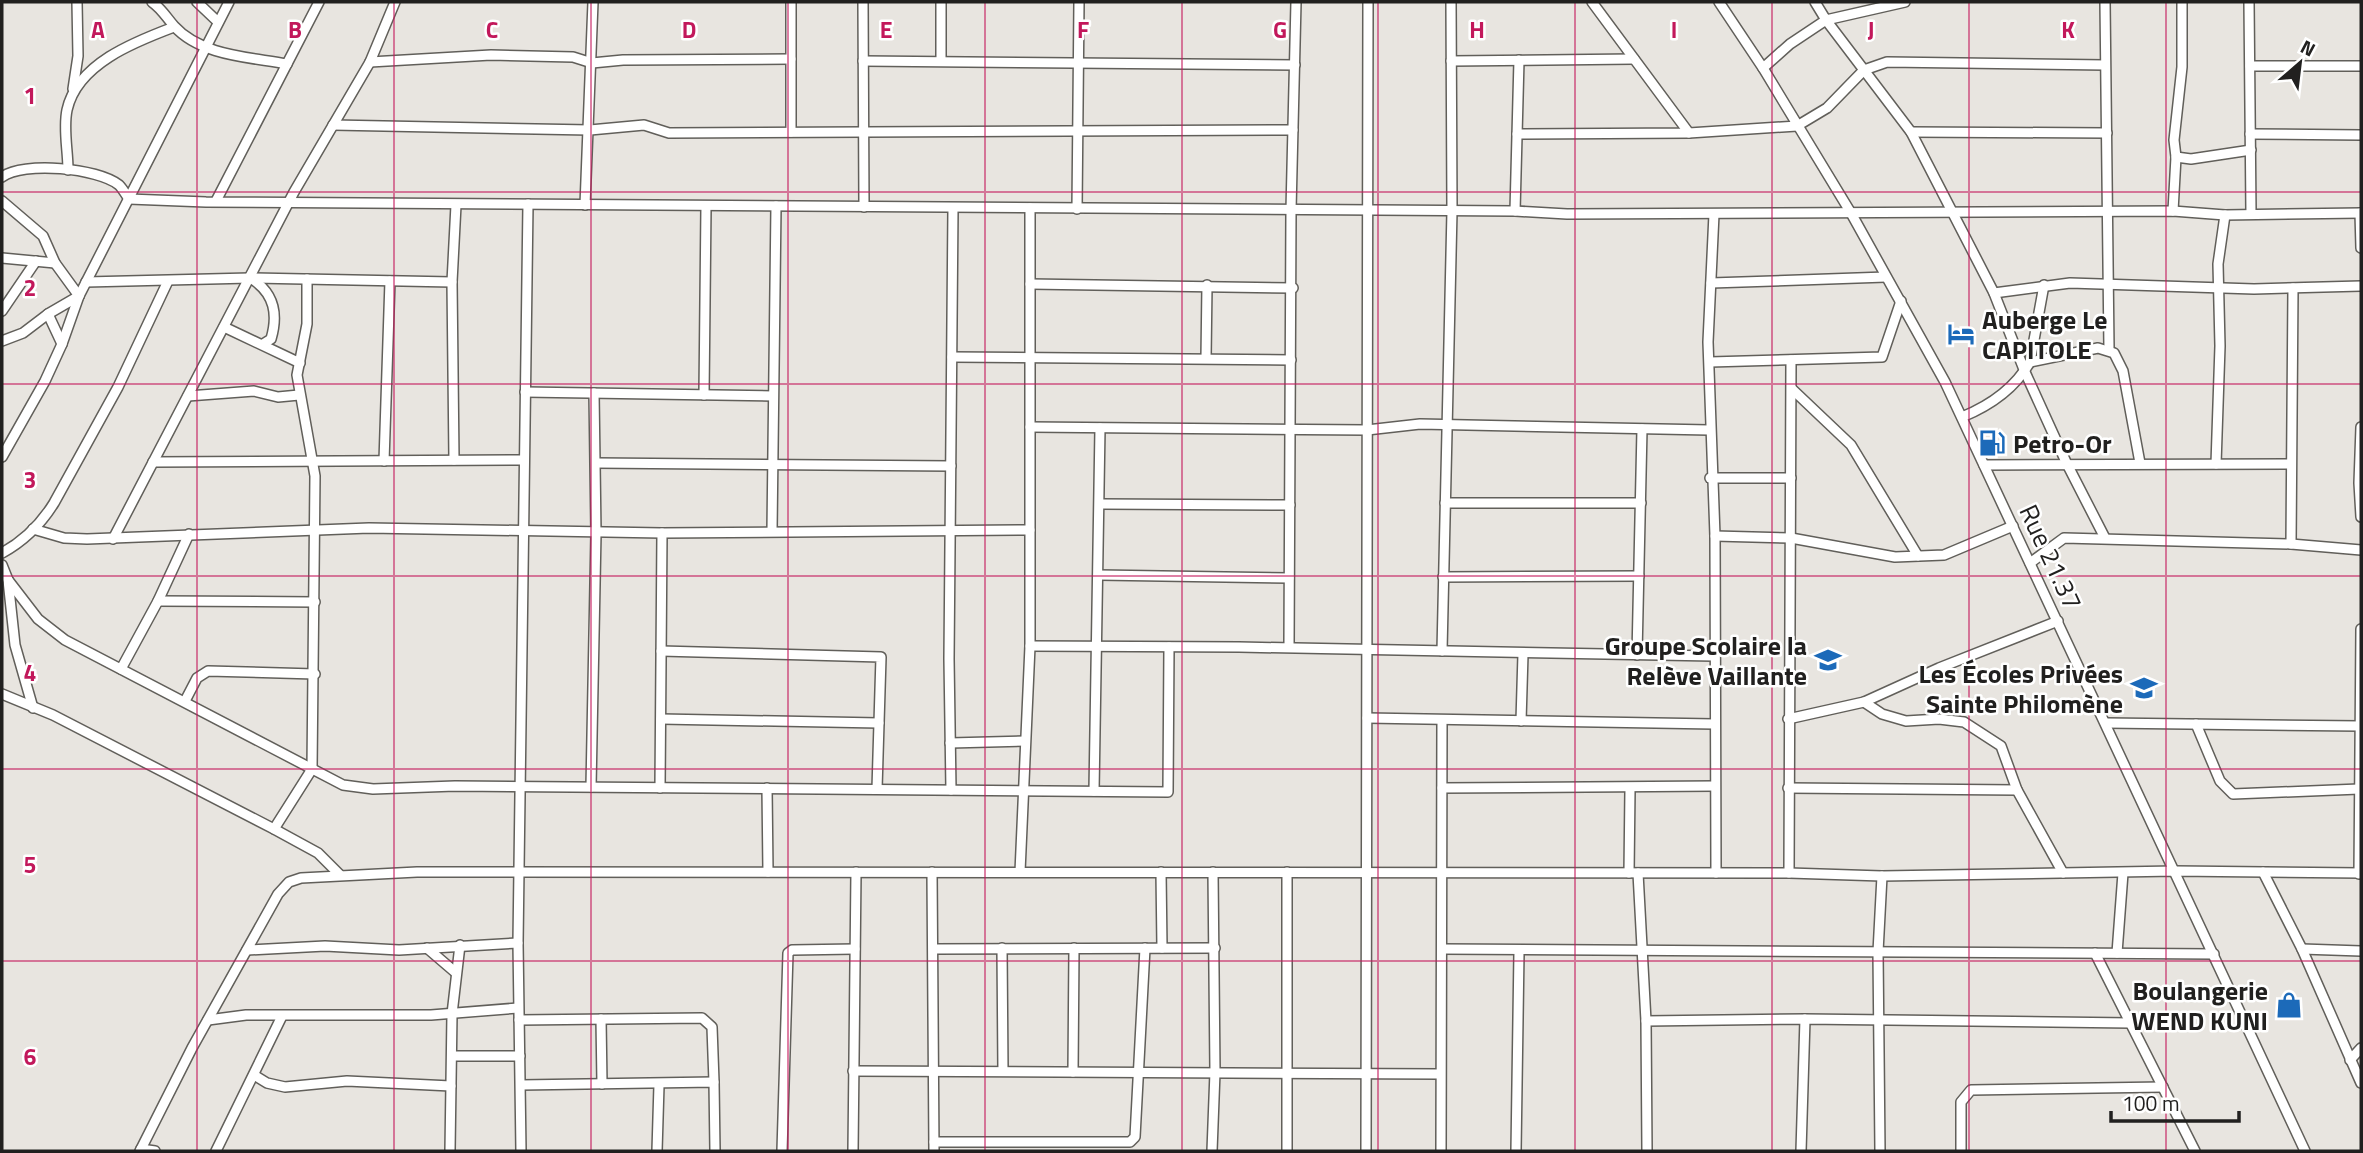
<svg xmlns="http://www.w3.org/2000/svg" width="2363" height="1153" font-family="'Titillium Web',sans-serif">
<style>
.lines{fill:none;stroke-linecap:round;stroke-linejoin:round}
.street-casing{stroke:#615f5a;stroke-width:12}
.street{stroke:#fff;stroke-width:9}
.grid{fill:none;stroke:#c2185b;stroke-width:2;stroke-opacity:0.55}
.labels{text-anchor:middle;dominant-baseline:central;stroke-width:5;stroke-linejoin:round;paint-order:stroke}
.poi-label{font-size:26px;font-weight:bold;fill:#21201f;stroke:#fff;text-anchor:end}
.street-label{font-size:26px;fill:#21201f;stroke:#fff}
.grid-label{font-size:23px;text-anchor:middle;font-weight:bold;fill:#c2185b;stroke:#fff;stroke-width:5;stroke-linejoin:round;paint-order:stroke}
</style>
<rect width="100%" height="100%" fill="#e8e5e0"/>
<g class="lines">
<!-- street casing -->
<g class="street-casing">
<g id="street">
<path d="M152 2C162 9 166 17 174 26 201 56 250 57 287 64"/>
<polyline points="197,2 218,22"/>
<polyline points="863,2 864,207"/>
<polyline points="941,2 941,60"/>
<polyline points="1592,2 1689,133"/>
<polyline points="1719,2 1763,68 1851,213 1945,382 2305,1151"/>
<polyline points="1815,2 1826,20 1905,2"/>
<polyline points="2105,2 2109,349"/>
<polyline points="2249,2 2251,214"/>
<polyline points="863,61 1295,65"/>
<polyline points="1451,61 1634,59"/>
<polyline points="370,62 491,55 573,57 592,63 623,60 791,59"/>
<polyline points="2250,66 2361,66"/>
<polyline points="1763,68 1790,44 1826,20 1911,132 1994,293 2025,372 2066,462 2105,538"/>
<polyline points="73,89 78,56 77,2"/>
<polyline points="333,125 590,130 644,125 669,133 1293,130"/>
<polyline points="791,132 791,2"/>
<polyline points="1911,132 2107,133"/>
<polyline points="1517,134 1689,133 1797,126 1827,108 1864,70 1887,62 2105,65"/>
<polyline points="2250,134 2361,135"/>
<polyline points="2176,157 2191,159 2251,150"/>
<path d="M68 170C68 150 63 129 67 110 77 64 134 42 174 27"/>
<path d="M2 177C23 161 98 168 119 185 123 189 126 195 129 199L206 202 1515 211 1567 214 2173 211 2225 215 2361 213"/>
<polyline points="2,201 43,236 55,263 79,296"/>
<polyline points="216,201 319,2"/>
<polyline points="585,205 593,2"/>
<polyline points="1077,209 1079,2"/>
<polyline points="1515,211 1519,60"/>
<polyline points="2173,211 2176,157 2174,140 2182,67 2182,2"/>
<polyline points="2360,213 2361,248"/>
<polyline points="1714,214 1708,342 1715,536 1716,873"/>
<polyline points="2,258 55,263"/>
<path d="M252 279C275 294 278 315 271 339L263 344"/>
<polyline points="86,282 250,278 452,282"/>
<polyline points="1711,283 1886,277"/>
<polyline points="1030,284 1293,288"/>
<polyline points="1994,293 2070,283 2254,289 2361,286"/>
<polyline points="2,311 36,261"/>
<polyline points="224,327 300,363"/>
<polyline points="2,341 23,333 48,314"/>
<polyline points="62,344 79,296 229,2"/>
<polyline points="952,357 1291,360"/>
<polyline points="1206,358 1207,285"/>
<polyline points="1710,362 1882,357 1901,301"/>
<polyline points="2030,362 2098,348 2114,353 2123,371 2140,463"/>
<polyline points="1792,389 1851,445 1918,556"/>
<polyline points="525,392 773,396"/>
<polyline points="704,395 706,206"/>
<polyline points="188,396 254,391 278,397 299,395"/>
<path d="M1962 417C1989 406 2015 388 2030 362L2044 285"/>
<polyline points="1030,427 1367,430 1420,424 1709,430"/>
<polyline points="2361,427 2359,483 2361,517"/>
<polyline points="2,457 45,381 62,344 48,314 79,296"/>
<polyline points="454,460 452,282 456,205"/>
<polyline points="384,461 390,281"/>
<polyline points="153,462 524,460"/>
<polyline points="596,463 951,466"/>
<polyline points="2216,464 2220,346 2218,264 2225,215"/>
<polyline points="1984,465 2290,464"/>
<polyline points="1710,478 1791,478"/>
<polyline points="1445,503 1641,503"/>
<polyline points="1101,504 1290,505"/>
<polyline points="33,529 64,538 87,539 369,528 662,533 1030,530"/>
<polyline points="772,531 776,206"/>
<polyline points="1715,536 1791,538 1895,557 1944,555 2013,526"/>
<polyline points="113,539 294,192 370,62 395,2"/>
<polyline points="2291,544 2293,288"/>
<path d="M2 553C24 541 41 524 54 503L118 387 168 281"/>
<polyline points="2030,563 2064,538 2291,544 2361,550"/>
<polyline points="2,565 8,580 15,645 33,708"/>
<polyline points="1099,575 1289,578"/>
<polyline points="1443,577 1639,576"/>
<polyline points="8,580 38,619 65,640 343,785 373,789 455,786 1168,792 1169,647"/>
<polyline points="158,601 315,602"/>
<polyline points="1030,646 1239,647 1713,656"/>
<polyline points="1289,647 1291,210 1296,2"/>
<polyline points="661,651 881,657 877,789"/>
<polyline points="1442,651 1452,211 1451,2"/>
<polyline points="1637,655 1642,429"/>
<polyline points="121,669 158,601 189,534"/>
<polyline points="2,694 53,715 274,829 318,853 340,875"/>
<polyline points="185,701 197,678 208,671 315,674"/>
<polyline points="1864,702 1882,714 1906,721 1939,719 1964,722 2001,746 2017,790 2063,873"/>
<polyline points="1367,718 1714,724"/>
<polyline points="661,719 879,723"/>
<polyline points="1788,719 1864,702 1939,668 2058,621"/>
<polyline points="1521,721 1523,654"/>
<polyline points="2106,723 2360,726"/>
<polyline points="2196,724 2220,781 2233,794 2359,789"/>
<polyline points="950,743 1025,741"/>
<polyline points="591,787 596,533 594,393"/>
<polyline points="660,788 662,533"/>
<polyline points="767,788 768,872"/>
<polyline points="1442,788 1715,786"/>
<polyline points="1788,788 2017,790"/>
<polyline points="951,790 949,659 953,208"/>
<polyline points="1094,791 1100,428"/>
<polyline points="274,829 312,769 315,476 297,375 307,324 307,279"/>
<polyline points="932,872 934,1151"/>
<polyline points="1020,872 1030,646 1030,208"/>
<polyline points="1161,872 1162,948"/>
<polyline points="1287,872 1287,1151"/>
<polyline points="2263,872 2302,949 2361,1083"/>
<polyline points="1629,873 1630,789"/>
<polyline points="1638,873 1646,1021 1647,1151"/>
<polyline points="1789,873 1791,360"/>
<polyline points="2359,874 2361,629"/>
<polyline points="427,948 455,972"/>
<polyline points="1002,948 1003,1071"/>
<polyline points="934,949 1215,948"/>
<polyline points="1442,949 2214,954"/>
<polyline points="2302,949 2361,951"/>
<polyline points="247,950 325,946 399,950 518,943"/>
<polyline points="2095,953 2195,1151"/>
<polyline points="2117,953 2123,873"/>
<polyline points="601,1019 602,1084"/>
<polyline points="208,1020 246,1015 431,1015 518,1008"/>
<polyline points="519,1020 702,1018 712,1027 714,1082"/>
<polyline points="1646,1021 1805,1019 2131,1023"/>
<polyline points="452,1056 520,1056"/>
<polyline points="2350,1060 2361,1048"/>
<polyline points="853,1071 1440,1074"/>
<polyline points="1073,1072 1074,948"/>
<polyline points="254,1075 267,1083 285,1087 347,1081 451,1086"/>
<polyline points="521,1085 714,1082 715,1151"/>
<polyline points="934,1142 1130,1142 1135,1137 1145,948"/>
<polyline points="141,1149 155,1151"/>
<polyline points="140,1151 192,1048 278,894 289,882 301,878 417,872 1789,873 1882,876 2175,871 2361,873"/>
<polyline points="216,1151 282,1016"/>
<polyline points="450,1151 452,1014 460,945"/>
<polyline points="521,1151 518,943 528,204"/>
<polyline points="657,1151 659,1085"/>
<polyline points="782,1151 788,953 792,950 855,949"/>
<polyline points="853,1151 856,872"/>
<polyline points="1212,1151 1215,1072 1213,872"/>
<polyline points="1366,1151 1368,2"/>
<polyline points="1441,1151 1442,720"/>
<polyline points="1516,1151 1519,952"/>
<polyline points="1801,1151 1805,1019"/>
<polyline points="1880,1151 1878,952 1882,876"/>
<polyline points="1961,1151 1961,1102 1971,1090 2163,1087"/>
</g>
</g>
<!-- street -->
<use href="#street" class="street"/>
</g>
<!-- grid -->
<path class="grid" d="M197 2V1151M394 2V1151M591 2V1151M788 2V1151M985 2V1151M1182 2V1151M1378 2V1151M1575 2V1151M1772 2V1151M1969 2V1151M2166 2V1151M2 192H2361M2 384H2361M2 576H2361M2 769H2361M2 961H2361"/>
<!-- icons -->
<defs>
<g id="hotel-bare" transform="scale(2.1)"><path d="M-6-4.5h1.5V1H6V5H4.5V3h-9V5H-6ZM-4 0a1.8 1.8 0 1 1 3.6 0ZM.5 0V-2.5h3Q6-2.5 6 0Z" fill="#1c6ab9" stroke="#fff" stroke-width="2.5" paint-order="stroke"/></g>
<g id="fuel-bare" transform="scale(2.1)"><path d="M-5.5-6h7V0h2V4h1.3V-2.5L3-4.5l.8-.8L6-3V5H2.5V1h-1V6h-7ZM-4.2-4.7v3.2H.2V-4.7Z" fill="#1c6ab9" stroke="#fff" stroke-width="2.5" paint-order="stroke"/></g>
<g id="school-bare" transform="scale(2.1)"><path d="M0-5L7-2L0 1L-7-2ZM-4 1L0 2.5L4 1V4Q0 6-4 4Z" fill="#1c6ab9" stroke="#fff" stroke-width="2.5" paint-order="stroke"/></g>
<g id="shop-bare" transform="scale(2.1)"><path d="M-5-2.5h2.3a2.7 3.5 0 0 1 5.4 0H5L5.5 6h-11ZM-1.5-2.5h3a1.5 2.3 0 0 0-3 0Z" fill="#1c6ab9" stroke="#fff" stroke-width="2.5" paint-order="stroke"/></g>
</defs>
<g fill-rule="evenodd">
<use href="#hotel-bare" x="1961" y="334"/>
<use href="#fuel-bare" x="1992" y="443"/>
<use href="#school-bare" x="1828" y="660"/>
<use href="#school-bare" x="2144" y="688"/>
<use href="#shop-bare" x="2289" y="1005"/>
</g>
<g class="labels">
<!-- poi labels -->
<g class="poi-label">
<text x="1982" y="319" text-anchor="start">Auberge Le<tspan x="1982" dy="30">CAPITOLE</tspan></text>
<text x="2013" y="443" text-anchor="start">Petro-Or</text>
<text x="1807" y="645">Groupe Scolaire la<tspan x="1807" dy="30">Relève Vaillante</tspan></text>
<text x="2123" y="673">Les Écoles Privées<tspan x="2123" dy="30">Sainte Philomène</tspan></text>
<text x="2268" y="990">Boulangerie<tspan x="2268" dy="30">WEND KUNI</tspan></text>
</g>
<!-- street labels -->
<g class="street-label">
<text transform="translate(2051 557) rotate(65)">Rue 21.37</text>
</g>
</g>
<g class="grid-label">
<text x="98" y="38">A</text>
<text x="295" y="38">B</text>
<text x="492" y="38">C</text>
<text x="689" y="38">D</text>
<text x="886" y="38">E</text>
<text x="1083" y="38">F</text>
<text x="1280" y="38">G</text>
<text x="1477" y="38">H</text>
<text x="1674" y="38">I</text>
<text x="1871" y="38">J</text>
<text x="2068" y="38">K</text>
<text x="30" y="104">1</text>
<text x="30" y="296">2</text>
<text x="30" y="488">3</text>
<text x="30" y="681">4</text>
<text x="30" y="873">5</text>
<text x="30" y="1065">6</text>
</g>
<!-- border -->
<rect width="2363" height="1153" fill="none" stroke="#21201f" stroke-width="7"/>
<!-- north arrow -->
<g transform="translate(2300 63) rotate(28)" stroke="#ffffff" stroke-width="5" paint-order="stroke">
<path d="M0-5L12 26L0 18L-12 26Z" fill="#21201f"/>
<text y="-10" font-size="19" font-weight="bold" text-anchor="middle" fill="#21201f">N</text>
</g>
<!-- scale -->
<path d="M2111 1111v10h128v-10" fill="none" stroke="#21201f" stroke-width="3.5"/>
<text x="2122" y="1111" font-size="21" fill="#21201f" stroke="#ffffff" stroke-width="5" paint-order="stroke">100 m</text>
</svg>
